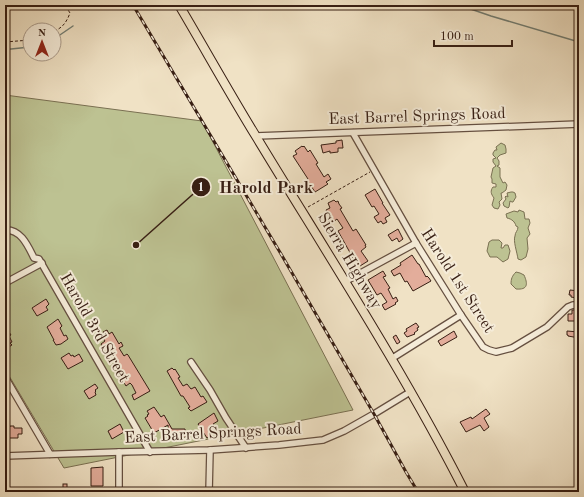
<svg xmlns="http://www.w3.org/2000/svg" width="584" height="497" font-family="'Old Standard TT',serif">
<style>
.green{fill:#bdc292;stroke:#7a7052}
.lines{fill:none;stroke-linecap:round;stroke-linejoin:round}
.stream{stroke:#727e74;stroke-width:1.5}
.building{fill:#e3ad9b;stroke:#371e13}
.minor-casing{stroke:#654f40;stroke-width:8}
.highway-casing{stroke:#371e13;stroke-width:10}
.path{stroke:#371e13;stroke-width:1;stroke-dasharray:3 2;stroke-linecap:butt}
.minor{stroke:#f5ecd9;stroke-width:5.5}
.highway{stroke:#f0e2c5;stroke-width:8}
.rail-casing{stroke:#371e13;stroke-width:3}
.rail{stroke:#f5ecd9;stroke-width:1.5;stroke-dasharray:4.5;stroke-linecap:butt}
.labels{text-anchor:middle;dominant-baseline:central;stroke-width:4;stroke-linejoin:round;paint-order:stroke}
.street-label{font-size:16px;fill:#371e13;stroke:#f5ecd9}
.leader{fill:none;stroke:#371e13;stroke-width:1.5}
.callout-dot{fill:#371e13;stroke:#f5ecd9;stroke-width:1.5}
.mark-label{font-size:12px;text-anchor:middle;font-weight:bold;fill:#fff}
.callout-label{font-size:17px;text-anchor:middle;font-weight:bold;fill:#371e13;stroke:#f5ecd9;stroke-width:4;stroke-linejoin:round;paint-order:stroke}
</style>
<rect width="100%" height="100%" fill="#f0e2c5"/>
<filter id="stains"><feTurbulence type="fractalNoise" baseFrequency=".005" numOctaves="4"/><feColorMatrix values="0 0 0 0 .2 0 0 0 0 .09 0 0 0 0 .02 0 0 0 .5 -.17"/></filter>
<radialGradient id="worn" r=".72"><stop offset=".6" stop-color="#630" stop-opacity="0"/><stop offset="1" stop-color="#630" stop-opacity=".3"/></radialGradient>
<!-- green -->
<g class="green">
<polygon points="5,95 202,121 353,410 64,468 5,369"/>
<path d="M501 143 505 145 506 149V153L500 155 497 158 499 161V165L497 166 500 168V177L503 183 505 182 507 185 506 190 502 193H501L502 199 499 202 500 205 498 209 494 208 492 205 494 198C491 194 490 191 493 187H496V184L492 183V179L491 177 493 168 496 166 493 162V159L496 158 493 155V153L495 150H497L496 147Z"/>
<polygon points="511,192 513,192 515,193 516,197 513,202 512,202 510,201 509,207 508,208 504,206 503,203 506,199 505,197 506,196 508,197 507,193"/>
<path d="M519 210 524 212 525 219H529L530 223 528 228 530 234 527 238 528 249 526 257 521 260 518 259C517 252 513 241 515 236 515 232 518 231 518 227L516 226C515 222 512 219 507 218L506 214 514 211 518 212Z"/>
<polygon points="492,240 499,240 502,243 501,248 503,248 505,245 508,245 510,251 508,259 503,262 497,257 490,257 487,251 489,242"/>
<path d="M516 272 520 273 524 275C528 284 528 290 516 289L511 284C511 279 512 276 516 272Z"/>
</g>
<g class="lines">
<!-- stream -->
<g class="stream">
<polyline points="459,5 491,16 579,42"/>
<polyline points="54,39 73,26"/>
<polyline points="5,49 11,49 30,47"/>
</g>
</g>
<!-- building -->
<g class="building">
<polygon points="342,140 343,148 338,148 338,152 330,153 330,151 323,153 321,145 336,143 336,141"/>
<polygon points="302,146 303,147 304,146 308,152 310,150 318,163 316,164 324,177 328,174 331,179 326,182 328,184 315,192 307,180 308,179 293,156 297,154 295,151"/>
<polygon points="375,189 383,203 382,203 390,215 385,218 387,222 383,224 381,221 378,223 374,217 379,214 374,206 372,207 365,195"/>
<polygon points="334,200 336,202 338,201 339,204 342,208 340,209 353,231 356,229 366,245 365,245 366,247 361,251 368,261 360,266 358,262 354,264 351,259 353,258 338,231 343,228 337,219 333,222 326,210 330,208 328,203"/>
<polygon points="398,229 403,239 399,242 397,238 392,241 388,235"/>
<polygon points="412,255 418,264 419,264 426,277 427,276 429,278 431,281 413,291 407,281 405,282 400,273 394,276 391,271 401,265 400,263"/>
<polygon points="383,271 386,276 383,277 390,288 388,289 393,299 396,297 398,301 395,303 396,304 385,310 382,305 387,302 381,293 377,295 368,280"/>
<polygon points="570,290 579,291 579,296 577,296 577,298 571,297 571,295 569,295"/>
<polygon points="46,299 49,304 46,307 48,310 37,316 32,308"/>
<polygon points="572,310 576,310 576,312 579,312 579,321 568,321 568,314 572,314"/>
<polygon points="58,319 62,326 60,328 64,336 66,335 68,339 61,344 56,345 53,340 54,340 47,327"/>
<polygon points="416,323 419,327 417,328 418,330 414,333 415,334 407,337 404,333 407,331 406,329"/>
<polygon points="5,326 11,335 9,336 12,342 10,343 12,345 7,348 5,346"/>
<polygon points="107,330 109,334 112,332 119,344 121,342 123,346 119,348 124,356 127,354 128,355 150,391 134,400 132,395 136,393 132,385 130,383 126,386 113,364 118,361 115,357 112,352 107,355 101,344 105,341 103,338 105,336 103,332"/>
<polygon points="454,331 457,337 441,346 438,341"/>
<polygon points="567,331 579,332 579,338 568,336 568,335 567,335"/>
<polygon points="396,335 400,342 397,344 393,337"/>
<polygon points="69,353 71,356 73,355 74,357 79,354 83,361 68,369 61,358"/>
<polygon points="172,368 174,370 175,369 180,377 178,378 183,386 187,384 191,389 195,387 201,397 203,396 207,402 191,411 188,408 190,407 183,396 181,396 167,371"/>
<polygon points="95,384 98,388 95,390 96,391 95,392 96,395 89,399 84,391"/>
<polygon points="154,407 161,417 164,415 172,429 185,429 186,437 169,438 168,425 154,433 145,418 148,416 147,415 149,414 147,411"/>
<polygon points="486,409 490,414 484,418 489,427 484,431 480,425 466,432 460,422 471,417 472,419"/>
<polygon points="214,413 218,421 213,424 218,431 207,438 198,424"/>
<polygon points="120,424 124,432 112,439 108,431"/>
<polygon points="10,426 14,426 14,428 22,428 22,434 18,434 18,438 5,438 5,427 10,427"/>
<polygon points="103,467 103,486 91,486 91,468"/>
<rect x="63" y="484" width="4" height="8"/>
</g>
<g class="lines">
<!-- minor casing -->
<g class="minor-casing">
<g id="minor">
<polyline points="353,133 416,243 461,315 483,347 489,350 496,352 512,348 547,327 568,307 573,305 579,306"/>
<polyline points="256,136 579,124"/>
<path d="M5 230C21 229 28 246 34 258L39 259 150 452"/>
<polyline points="346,281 416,243"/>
<polyline points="5,283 42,263"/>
<polyline points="391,359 461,315"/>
<polyline points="191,362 210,390 226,418 246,448"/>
<polyline points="5,377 50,454"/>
<polyline points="119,452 119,492"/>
<polyline points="5,456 119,452 210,450 279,445 323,440 344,431 374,414 410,392"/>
<polyline points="209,492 210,450"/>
</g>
</g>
<!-- highway casing -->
<g class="highway-casing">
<path id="highway" d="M179 5C205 49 230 94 257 138 328 255 403 370 465 492"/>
</g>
<!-- path -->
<g class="path">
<path d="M54 31C63 28 67 21 70 13L65 5"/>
<polyline points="5,42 30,40"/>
<polyline points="308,207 370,172"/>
</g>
<!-- minor -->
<use href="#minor" class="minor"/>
<!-- highway -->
<use href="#highway" class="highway"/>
<!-- rail casing -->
<g class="rail-casing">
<polyline id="rail" points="133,5 281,254 374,414 406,472 418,492"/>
</g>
<!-- rail -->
<use href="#rail" class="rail"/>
</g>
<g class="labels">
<!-- street labels -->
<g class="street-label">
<text transform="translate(417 117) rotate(-2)">East Barrel Springs Road</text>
<text transform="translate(349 261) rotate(59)">Sierra Highway</text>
<text transform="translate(457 281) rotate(57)">Harold 1st Street</text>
<text transform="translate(94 328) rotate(60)">Harold 3rd Street</text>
<text transform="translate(213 434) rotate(-3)">East Barrel Springs Road</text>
</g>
</g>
<!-- callouts -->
<path class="leader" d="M136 245L201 187"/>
<g class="callout-dot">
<circle cx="136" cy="245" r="4"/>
<circle cx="201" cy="187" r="10"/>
</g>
<g class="mark-label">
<text x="201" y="191">1</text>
</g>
<g class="callout-label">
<text x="266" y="193">Harold Park</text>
</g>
<!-- margin -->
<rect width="584" height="497" fill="none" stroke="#f0e2c5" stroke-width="20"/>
<rect x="6" y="6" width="572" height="485" fill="none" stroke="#371e13" stroke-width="2"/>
<rect x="10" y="10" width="564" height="477" fill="none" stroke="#371e13"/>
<!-- north arrow -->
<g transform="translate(42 42)"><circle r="19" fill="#f5ecd9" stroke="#a99a8a"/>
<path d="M0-3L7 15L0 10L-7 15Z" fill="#8f2418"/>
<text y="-6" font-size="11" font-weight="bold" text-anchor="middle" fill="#371e13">N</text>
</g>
<!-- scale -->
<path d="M434 40v6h78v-6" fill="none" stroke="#371e13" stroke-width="2"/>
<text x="440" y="40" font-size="12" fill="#371e13" stroke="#f5ecd9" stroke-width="3" paint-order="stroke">100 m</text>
<rect width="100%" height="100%" filter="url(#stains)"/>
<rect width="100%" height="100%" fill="url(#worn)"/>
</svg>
